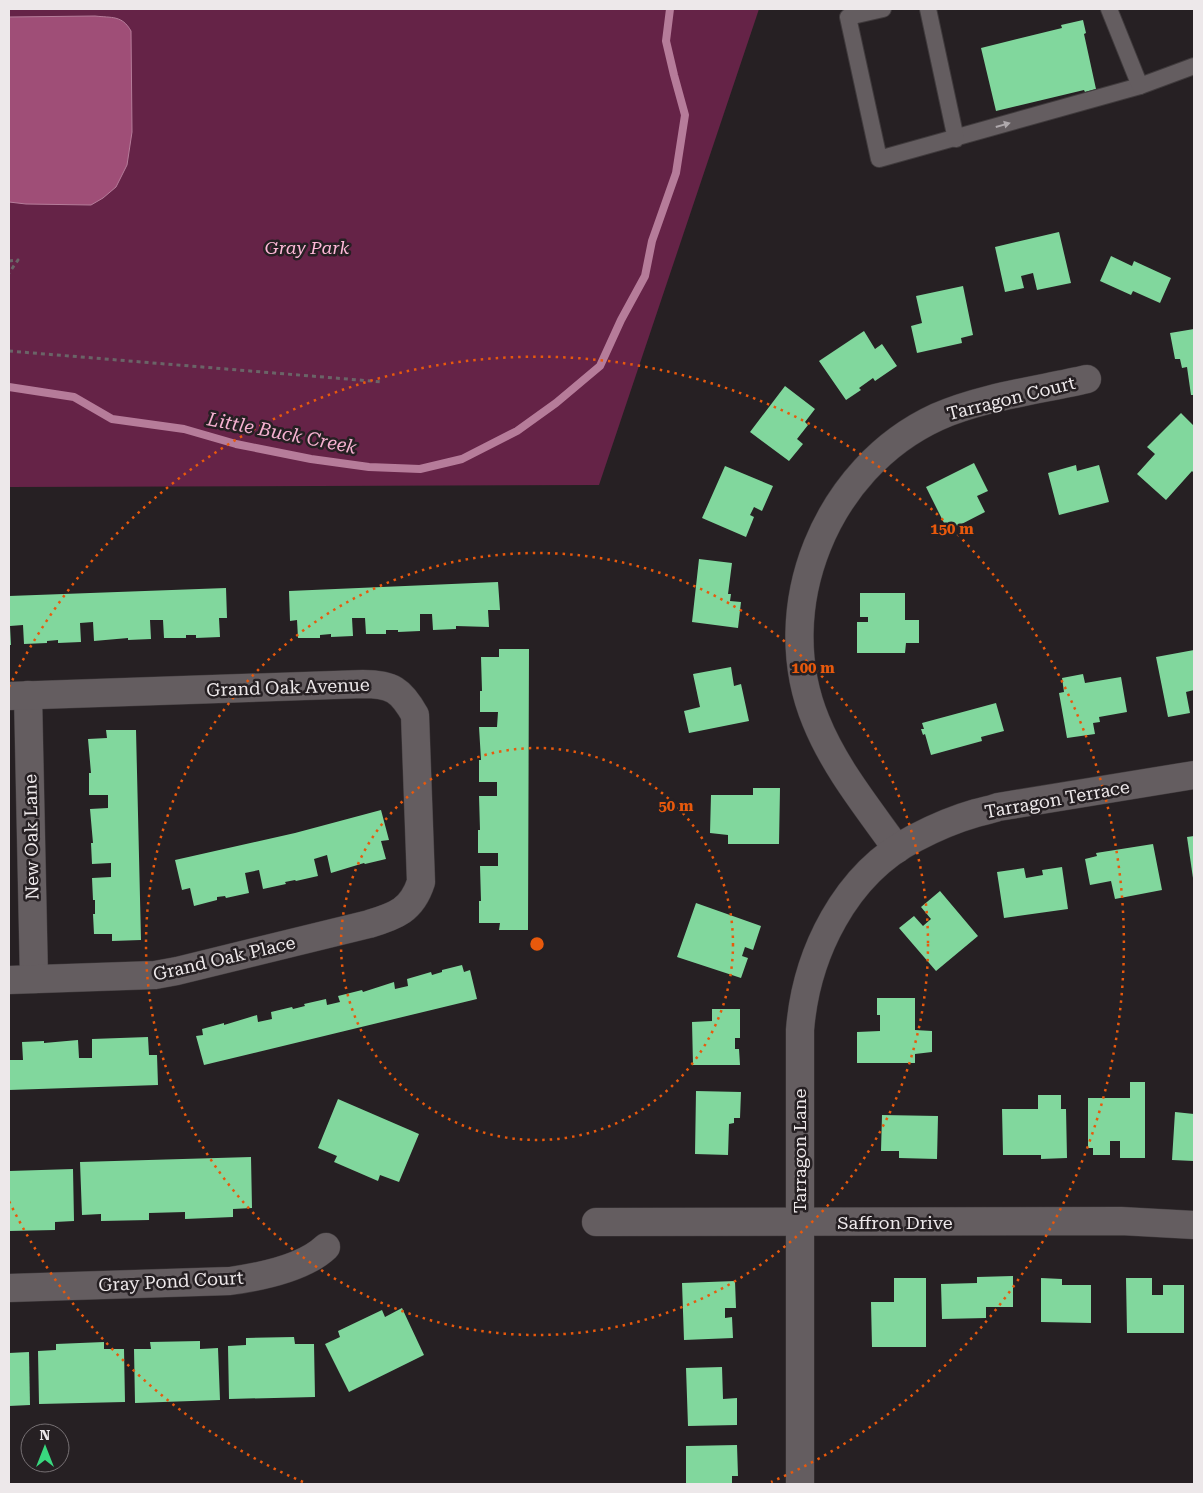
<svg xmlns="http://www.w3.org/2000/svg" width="1203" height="1493" font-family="'Roboto Serif',serif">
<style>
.green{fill:#652347}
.water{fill:#9f4e77;stroke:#b67c9a}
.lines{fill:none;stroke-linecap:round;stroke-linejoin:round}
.stream{stroke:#b67c9a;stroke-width:8}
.building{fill:#81d79d}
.service-casing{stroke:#403b3d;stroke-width:18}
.minor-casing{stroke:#403b3d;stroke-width:29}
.path{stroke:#6a6467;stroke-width:3;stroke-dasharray:4 4;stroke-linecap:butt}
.service{stroke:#645d60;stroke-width:16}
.minor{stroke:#645d60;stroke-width:28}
.oneway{fill:#afa9ac}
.ring{fill:none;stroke:#e8590c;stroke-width:2.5;stroke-dasharray:2.5 5}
.labels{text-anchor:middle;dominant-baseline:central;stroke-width:5;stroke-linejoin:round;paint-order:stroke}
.park-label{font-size:18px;font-style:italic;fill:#feb9d8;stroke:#262023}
.street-label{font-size:18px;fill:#ede8ea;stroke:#262023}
.water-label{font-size:19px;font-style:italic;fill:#f6b2d1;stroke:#262023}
.centre{fill:#e8590c;stroke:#262023;stroke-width:2.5}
.ring-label{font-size:15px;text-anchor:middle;font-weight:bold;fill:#e8590c;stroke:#262023;stroke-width:5;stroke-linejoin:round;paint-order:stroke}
</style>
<rect width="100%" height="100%" fill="#262023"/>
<!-- green -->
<polygon class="green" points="9,9 759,9 599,485 9,487"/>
<!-- water -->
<path class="water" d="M95 16C112 18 122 15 131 31L132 132 127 165 116 187 103 198 91 205 26 204 9 202V17Z"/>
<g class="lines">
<!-- stream -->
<polyline class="stream" points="9,387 74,397 112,419 184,429 236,444 311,459 369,467 420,469 462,459 517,431 556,403 600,366 621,320 645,276 652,241 676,173 685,115 674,75 666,41 670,9"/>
</g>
<!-- building -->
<g class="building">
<polygon points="1083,20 1086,33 1084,34 1096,89 1085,92 1084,90 996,111 981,48 1062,28 1061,25"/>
<polygon points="1059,232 1071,283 1037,290 1033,273 1021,276 1024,288 1005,292 995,247"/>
<polygon points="1111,256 1132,266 1134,261 1171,278 1160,303 1133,291 1131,295 1100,281"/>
<polygon points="963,286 973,335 961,338 962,343 917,353 911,326 922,323 916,296"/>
<polygon points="1194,329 1194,395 1191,395 1187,367 1182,368 1180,359 1175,359 1170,333"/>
<polygon points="864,331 875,349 882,344 897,366 875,381 873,378 859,388 861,390 846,400 819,361"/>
<polygon points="785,386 815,409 805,422 808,425 797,439 803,444 789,461 750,432"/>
<polygon points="1181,413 1194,426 1194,473 1192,471 1166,500 1137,474 1155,454 1147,447"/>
<polygon points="974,463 988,491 977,496 985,512 948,531 926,487"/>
<polygon points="1076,465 1077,471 1099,465 1109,502 1059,515 1048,473"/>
<polygon points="725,466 773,486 762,511 754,507 750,515 754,517 746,537 702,518"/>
<polygon points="699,559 732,563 728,594 731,594 730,601 741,602 738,628 692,622"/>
<polygon points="498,582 500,610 488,610 489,627 456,626 456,629 433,630 432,614 420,614 420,631 398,632 398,630 386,630 386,634 366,634 365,618 352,618 353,636 331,637 331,634 320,635 320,638 298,638 297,620 290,621 289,591"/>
<polygon points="226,588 227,618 219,618 220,637 196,638 196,635 186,635 186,638 164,638 163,620 150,620 151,639 128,640 128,638 94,641 93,622 80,623 81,642 58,643 58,640 47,641 47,643 24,644 23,625 10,626 11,645 9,645 9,596"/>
<polygon points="860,593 905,593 905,620 919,620 919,643 906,643 905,653 857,653 857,622 868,622 868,617 860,617"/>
<polygon points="499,649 529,649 528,930 499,930 500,923 479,923 479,901 481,901 480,866 498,866 498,853 478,853 478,830 480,830 479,796 497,796 497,782 479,782 479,760 481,760 479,727 497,727 498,712 480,712 480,691 482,691 481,657 499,657"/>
<polygon points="1194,650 1194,690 1186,692 1190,713 1168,717 1156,657"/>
<polygon points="731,667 734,686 741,684 749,721 689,733 684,711 700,707 693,674"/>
<polygon points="1083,674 1085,683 1121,677 1127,712 1099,717 1100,722 1093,723 1095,734 1067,738 1059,693 1064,692 1062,678"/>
<polygon points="996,703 1004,731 981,737 982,741 931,755 925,734 923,735 921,729 924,729 922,723"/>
<polygon points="106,730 136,730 141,940 112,941 112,934 94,934 93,914 95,914 95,900 93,900 92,878 111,877 111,863 92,864 91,843 93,843 90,809 108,808 108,795 89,795 89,773 91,773 88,739 107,738"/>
<polygon points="753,788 780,788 779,844 728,844 728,835 710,833 711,795 753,795"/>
<polygon points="381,810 389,840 381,841 386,859 365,864 364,863 331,873 327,855 314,859 318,876 296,881 295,880 285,882 286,884 263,889 259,870 245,873 249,893 226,898 225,896 217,897 217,900 194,906 190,888 182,890 175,860 295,833"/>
<polygon points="1194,836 1194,877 1193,878 1187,837"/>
<polygon points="1153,844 1162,890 1115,899 1111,881 1090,885 1085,859 1097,856 1096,853"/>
<polygon points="1062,867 1068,909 1004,918 997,872 1024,868 1026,878 1043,875 1042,870"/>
<polygon points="940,891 978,936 936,971 899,928 914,916 923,926 931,919 921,907"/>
<polygon points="696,903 761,926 753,950 745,947 742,956 748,958 741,978 677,957"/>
<polygon points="462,965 464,972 470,970 477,999 204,1065 196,1036 203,1035 202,1029 224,1023 224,1025 257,1015 258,1022 272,1019 271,1012 292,1007 293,1009 305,1006 304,1004 326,999 327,1005 340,1002 338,996 362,990 363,992 394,982 395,989 408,986 407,979 431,972 432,975 442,972 442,970"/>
<polygon points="877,998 915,998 915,1030 932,1031 932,1052 915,1054 915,1063 857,1063 857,1032 880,1031 880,1015 877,1015"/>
<polygon points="712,1009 740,1009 740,1038 735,1038 735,1049 739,1049 740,1065 693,1065 692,1022 712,1021"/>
<polygon points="148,1037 149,1055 157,1055 158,1085 9,1090 9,1060 23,1060 22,1042 44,1041 44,1043 78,1040 79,1058 92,1058 92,1039"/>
<polygon points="1130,1082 1145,1082 1145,1158 1120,1158 1120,1141 1110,1141 1110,1155 1093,1155 1093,1148 1088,1148 1088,1098 1130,1098"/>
<polygon points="696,1091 741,1092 740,1118 734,1118 734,1123 729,1124 728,1155 695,1154"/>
<polygon points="1038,1095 1061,1095 1061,1109 1066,1109 1067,1158 1041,1159 1041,1155 1003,1155 1002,1109 1038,1109"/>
<polygon points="338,1099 419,1134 399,1182 380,1175 378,1181 334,1162 337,1156 318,1148"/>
<polygon points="1175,1112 1194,1114 1194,1161 1172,1160"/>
<polygon points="882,1115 938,1116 937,1159 899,1158 899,1151 881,1151"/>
<polygon points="251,1157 252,1208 233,1209 233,1217 185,1219 185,1212 149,1213 149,1220 101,1221 101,1214 82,1215 80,1162"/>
<polygon points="73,1169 74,1221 55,1222 55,1230 9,1231 9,1171"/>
<polygon points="1013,1276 1013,1307 986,1307 986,1318 942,1319 941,1284 977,1283 977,1277"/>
<polygon points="894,1278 926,1278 926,1347 872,1347 871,1302 894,1302"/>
<polygon points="1041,1278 1062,1279 1062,1285 1091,1285 1091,1323 1041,1322"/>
<polygon points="1126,1278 1152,1278 1152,1295 1163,1295 1163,1285 1184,1285 1184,1333 1127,1333"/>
<polygon points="735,1281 736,1308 725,1308 725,1318 732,1317 733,1338 684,1340 682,1283"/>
<polygon points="402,1308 424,1355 349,1392 325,1344 340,1337 338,1331 382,1310 385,1317"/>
<polygon points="294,1337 295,1344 314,1344 315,1397 229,1399 228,1346 246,1345 246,1338"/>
<polygon points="200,1341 200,1349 218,1348 220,1400 135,1403 134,1349 151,1349 150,1342"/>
<polygon points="104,1342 104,1349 124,1349 125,1402 39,1404 38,1351 56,1350 56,1344"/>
<polygon points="29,1352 30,1405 9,1406 9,1353"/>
<polygon points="722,1367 723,1399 737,1398 737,1425 688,1426 686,1368"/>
<polygon points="737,1445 738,1476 732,1476 732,1484 686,1484 686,1446"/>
</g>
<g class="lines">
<!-- service casing -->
<g class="service-casing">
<g id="service">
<polyline points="883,9 848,17 879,159 1140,86"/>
<polyline points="928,9 956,139"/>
<polyline points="1109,9 1140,86 1194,66"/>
</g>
</g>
<!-- minor casing -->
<g class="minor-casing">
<g id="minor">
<polyline points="28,695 34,979"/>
<path d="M9 696 363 684C392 684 401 690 415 715L421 882C412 910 396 916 369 924L177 971 155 975 9 980"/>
<path d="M897 849C868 808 835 768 816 721 769 608 826 468 937 417 982 397 1039 390 1087 379"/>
<polyline points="596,1222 1121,1221 1194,1225"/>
<path d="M9 1288 230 1281C259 1277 304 1268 326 1247"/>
<path d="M800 1484V1030C806 954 845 874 915 838 934 828 955 819 976 813 983 811 990 810 998 807L1194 775"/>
</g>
</g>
<!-- path -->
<g class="path">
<polyline points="9,261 18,260 9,273"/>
<polyline points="9,351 383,382"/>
</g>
<!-- service -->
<use href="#service" class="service"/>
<!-- minor -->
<use href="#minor" class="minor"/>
</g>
<!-- one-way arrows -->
<defs><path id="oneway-solid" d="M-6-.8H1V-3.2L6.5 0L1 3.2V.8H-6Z" transform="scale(1.25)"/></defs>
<use class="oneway" href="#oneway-solid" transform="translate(1003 125) rotate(-16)"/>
<!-- distance rings -->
<g class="ring">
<circle cx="537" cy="944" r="196"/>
<circle cx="537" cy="944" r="391"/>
<path d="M303 1482A587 587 0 0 1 9 1201M9 687A587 587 0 1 1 771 1482"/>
</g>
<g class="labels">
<!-- park labels -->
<g class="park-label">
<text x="307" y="247">Gray Park</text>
</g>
<!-- street labels -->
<g class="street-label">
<text transform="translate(1011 398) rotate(-14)">Tarragon Court</text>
<text transform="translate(288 687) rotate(-2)">Grand Oak Avenue</text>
<text transform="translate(1057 799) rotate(-10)">Tarragon Terrace</text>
<text transform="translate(31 837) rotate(-91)">New Oak Lane</text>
<text transform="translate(224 958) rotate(-13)">Grand Oak Place</text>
<text transform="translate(799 1151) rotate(-90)">Tarragon Lane</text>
<text x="895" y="1222">Saffron Drive</text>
<text transform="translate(171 1281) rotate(-3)">Gray Pond Court</text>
</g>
<!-- water labels -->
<g class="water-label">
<text transform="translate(282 433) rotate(11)">Little Buck Creek</text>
</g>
</g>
<circle cx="537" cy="944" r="8" class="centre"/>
<g class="ring-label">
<text x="952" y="534">150 m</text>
<text x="813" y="673">100 m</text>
<text x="676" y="811">50 m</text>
</g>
<!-- border -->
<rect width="1203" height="1493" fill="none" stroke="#ede8ea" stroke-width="20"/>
<!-- north arrow -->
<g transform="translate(45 1448)"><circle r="24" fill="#262023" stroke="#767073"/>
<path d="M0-4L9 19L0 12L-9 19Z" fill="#39d87f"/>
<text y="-8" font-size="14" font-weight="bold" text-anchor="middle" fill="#ede8ea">N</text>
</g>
</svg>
